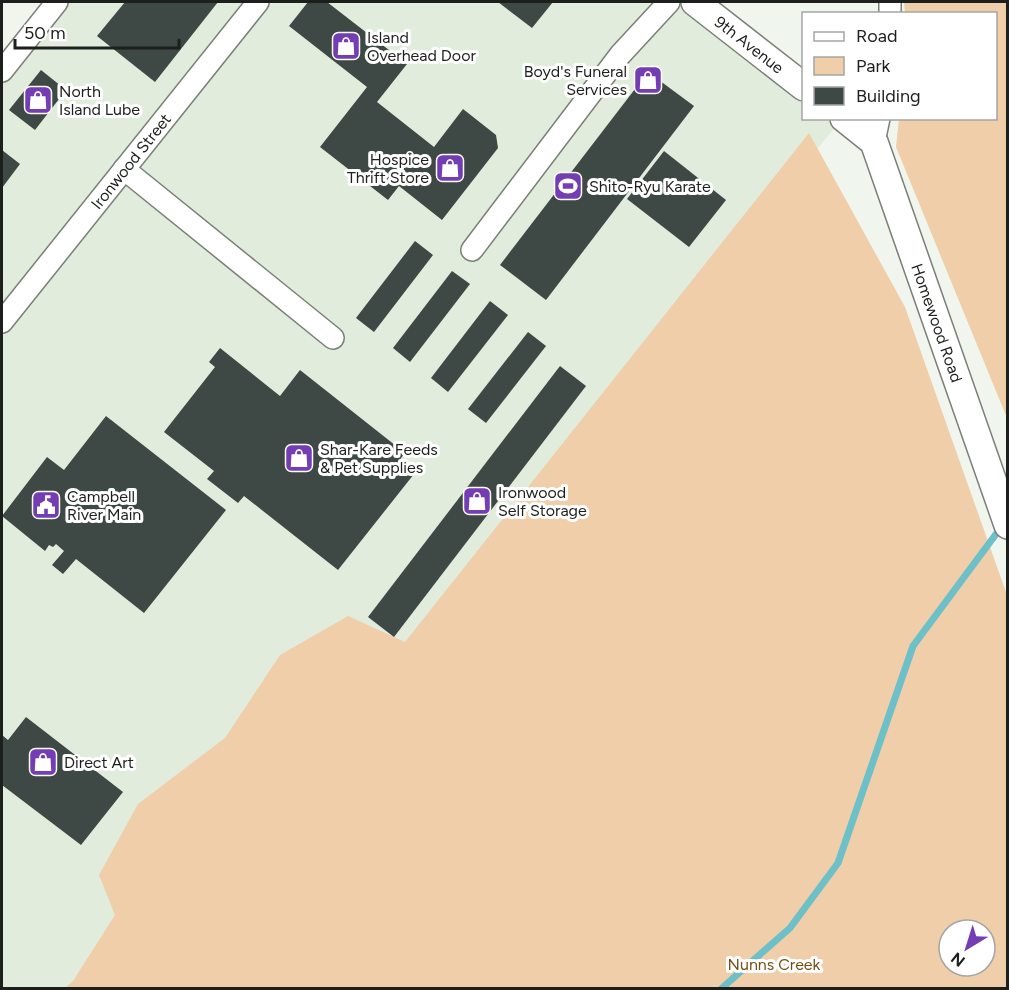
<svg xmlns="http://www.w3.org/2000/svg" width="1009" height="990" font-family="Figtree,sans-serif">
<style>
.built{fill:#e1ecdd}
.green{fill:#efcea9;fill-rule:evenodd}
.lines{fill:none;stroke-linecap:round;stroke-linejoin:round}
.stream{stroke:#6dc0c7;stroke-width:7}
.building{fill:#3e4844}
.minor-casing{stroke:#7a7f77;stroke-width:24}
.major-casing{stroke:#7a7f77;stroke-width:30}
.minor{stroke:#fff;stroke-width:21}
.major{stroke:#fff;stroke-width:27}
.labels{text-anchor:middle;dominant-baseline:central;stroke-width:6;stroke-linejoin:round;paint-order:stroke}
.poi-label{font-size:16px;fill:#1c1f1b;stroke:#fff;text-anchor:start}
.street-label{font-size:16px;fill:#1c1f1b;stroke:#fff}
.park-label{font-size:16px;fill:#774e14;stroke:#fff}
</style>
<rect width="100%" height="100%" fill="#f0f6ed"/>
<!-- built -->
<polygon class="built" points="55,2 696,2 803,87 804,118 842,119 308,761 142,988 2,988 2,70"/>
<!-- green -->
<g class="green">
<polygon points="904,2 1007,2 1007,418 896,147 899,119 996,118 996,14 905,13"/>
<path d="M809 133 905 307 1007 595V988H65L73 981 115 915 99 875 138 804 225 738 280 655 348 616 405 642ZM949 930H985V966H949Z"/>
</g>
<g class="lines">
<!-- stream -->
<polyline class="stream" points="722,988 790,928 838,863 913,646 1002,526"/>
</g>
<!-- building -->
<g class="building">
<polygon points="125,2 218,2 155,82 97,36"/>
<polygon points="308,2 327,2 407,64 377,102 434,147 463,109 496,135 498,148 442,220 399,186 388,200 320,147 367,87 289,26"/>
<polygon points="498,2 553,2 532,28"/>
<polygon points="41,70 66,90 35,130 9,110"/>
<polygon points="648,72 694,106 546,300 500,265"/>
<polygon points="2,150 20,164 2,188"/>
<polygon points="664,151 726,200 689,247 627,199"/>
<polygon points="415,241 433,255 374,332 356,318"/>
<polygon points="452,271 470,284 410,362 393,348"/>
<polygon points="490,301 508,315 448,392 431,378"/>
<polygon points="528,332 546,346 486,423 468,409"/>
<polygon points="220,348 280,396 300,370 405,453 398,462 414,474 338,570 244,496 238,503 207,479 214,471 164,432 215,367 209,362"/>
<polygon points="560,366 586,386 394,637 368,617"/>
<polygon points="106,416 226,510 144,613 76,559 63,574 52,565 64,551 56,544 53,547 49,545 45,551 2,516 47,457 64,470"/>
<polygon points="26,717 123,792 81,845 2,785 2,735 8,740"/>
</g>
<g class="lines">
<!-- minor casing -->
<g class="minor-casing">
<g id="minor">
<polyline points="890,2 890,14"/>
<polyline points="2,71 57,2"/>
<polyline points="874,142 879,118"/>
<polyline points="124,169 333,338"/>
<polyline points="472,250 620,55 669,2"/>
<path id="s1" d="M2 322 258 2"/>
</g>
</g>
<!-- major casing -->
<g class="major-casing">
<g id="major">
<path id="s2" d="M695 2 804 87"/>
<path id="s3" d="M844 118 874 142 1008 525"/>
</g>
</g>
<!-- minor -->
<use href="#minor" class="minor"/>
<!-- major -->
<use href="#major" class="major"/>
</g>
<!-- icons -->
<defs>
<g id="shop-square" transform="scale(1.5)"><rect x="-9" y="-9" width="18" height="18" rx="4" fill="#753db3" stroke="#fff"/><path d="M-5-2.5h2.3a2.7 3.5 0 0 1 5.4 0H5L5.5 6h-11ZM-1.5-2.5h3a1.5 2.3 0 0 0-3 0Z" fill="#fff"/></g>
<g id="stadium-square" transform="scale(1.5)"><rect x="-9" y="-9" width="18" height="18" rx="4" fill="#753db3" stroke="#fff"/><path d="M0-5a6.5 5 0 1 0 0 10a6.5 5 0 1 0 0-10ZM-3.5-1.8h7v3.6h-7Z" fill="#fff"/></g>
<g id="civic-square" transform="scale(1.5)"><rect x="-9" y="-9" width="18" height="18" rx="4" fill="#753db3" stroke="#fff"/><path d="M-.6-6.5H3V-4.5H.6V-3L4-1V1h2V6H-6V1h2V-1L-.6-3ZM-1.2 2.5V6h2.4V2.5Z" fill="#fff"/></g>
</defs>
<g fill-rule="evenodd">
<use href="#shop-square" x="346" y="46"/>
<use href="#shop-square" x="648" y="80"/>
<use href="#shop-square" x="38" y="100"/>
<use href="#shop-square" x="450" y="168"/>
<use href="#stadium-square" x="568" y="186"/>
<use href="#shop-square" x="299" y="458"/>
<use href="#shop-square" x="477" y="501"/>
<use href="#civic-square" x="46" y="505"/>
<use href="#shop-square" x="43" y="762"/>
</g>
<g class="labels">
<!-- poi labels -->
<g class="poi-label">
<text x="367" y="37">Island<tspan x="367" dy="18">Overhead Door</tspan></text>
<text x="627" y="71" text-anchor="end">Boyd's Funeral<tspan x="627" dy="18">Services</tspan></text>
<text x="59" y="91">North<tspan x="59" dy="18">Island Lube</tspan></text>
<text x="429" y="159" text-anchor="end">Hospice<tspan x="429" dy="18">Thrift Store</tspan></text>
<text x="589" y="186">Shito-Ryu Karate</text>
<text x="320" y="449">Shar-Kare Feeds<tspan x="320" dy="18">&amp; Pet Supplies</tspan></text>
<text x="498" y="492">Ironwood<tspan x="498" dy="18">Self Storage</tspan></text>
<text x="67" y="496">Campbell<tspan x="67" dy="18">River Main</tspan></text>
<text x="64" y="762">Direct Art</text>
</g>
<!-- street labels -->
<g class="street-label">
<text stroke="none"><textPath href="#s2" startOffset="69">9th Avenue</textPath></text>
<text stroke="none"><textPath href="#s1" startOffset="206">Ironwood Street</textPath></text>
<text stroke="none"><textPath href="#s3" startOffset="230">Homewood Road</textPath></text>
</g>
<!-- park labels -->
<g class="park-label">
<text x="774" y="964">Nunns Creek</text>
</g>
</g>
<!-- border -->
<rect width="1009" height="990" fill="none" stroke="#1c1f1b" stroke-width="6"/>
<!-- legend -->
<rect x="802" y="12" width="195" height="108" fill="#ffffff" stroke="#a4a5a4" stroke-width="1.5"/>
<rect x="814" y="32" width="30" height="9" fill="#ffffff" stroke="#a4a5a4" stroke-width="1.5"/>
<text x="856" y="42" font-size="18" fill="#1c1f1b">Road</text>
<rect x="814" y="57" width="30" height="18" fill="#efcea9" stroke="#a4a5a4" stroke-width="1.5"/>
<text x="856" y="72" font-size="18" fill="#1c1f1b">Park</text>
<rect x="814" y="87" width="30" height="18" fill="#3e4844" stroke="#a4a5a4" stroke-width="1.5"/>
<text x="856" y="102" font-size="18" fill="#1c1f1b">Building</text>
<!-- north arrow -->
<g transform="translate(967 948) rotate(218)"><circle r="28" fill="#ffffff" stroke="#a4a5a4" stroke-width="1.5"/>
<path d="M0-4.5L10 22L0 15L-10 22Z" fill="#753db3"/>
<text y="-9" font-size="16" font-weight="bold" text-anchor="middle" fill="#1c1f1b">N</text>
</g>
<!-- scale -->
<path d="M15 39v9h164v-9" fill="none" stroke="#1c1f1b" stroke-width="3"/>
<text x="24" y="39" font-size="18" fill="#1c1f1b" stroke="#ffffff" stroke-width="4.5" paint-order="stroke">50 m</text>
</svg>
